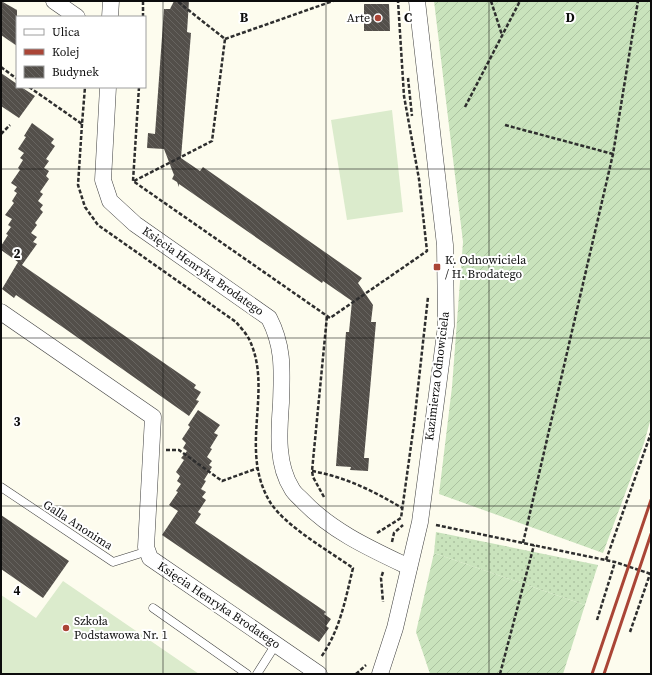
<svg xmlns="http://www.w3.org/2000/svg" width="652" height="675" font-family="'Source Serif 4',serif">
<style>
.grass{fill:url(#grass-dots)}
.garden{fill:url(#garden-furrows)}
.pitch{fill:#dbebcc}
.building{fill:url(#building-back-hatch)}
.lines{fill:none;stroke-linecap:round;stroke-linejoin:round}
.lane-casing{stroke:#3f3f3f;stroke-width:9}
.street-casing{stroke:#3f3f3f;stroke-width:17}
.path{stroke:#2e2e2e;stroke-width:2.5;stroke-dasharray:4 2;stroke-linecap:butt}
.lane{stroke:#fff;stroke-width:8}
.street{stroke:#fff;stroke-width:16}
.rail{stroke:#aa4536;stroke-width:3}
.grid{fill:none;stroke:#0c0c0c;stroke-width:1;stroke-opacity:0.55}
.poi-dot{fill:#aa4536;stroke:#fff;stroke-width:1.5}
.labels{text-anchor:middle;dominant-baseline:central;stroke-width:4;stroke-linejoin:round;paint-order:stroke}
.poi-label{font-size:12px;fill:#0c0c0c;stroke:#fff;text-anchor:start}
.street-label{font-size:12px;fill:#0c0c0c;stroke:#fff}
.grid-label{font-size:13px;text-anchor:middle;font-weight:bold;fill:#0c0c0c;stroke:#fff;stroke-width:4;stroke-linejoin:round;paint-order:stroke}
</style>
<defs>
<pattern id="grass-dots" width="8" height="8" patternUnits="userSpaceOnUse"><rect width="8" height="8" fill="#c9e3bc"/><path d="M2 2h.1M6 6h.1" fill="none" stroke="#abc2a0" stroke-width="1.8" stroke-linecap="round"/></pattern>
<pattern id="garden-furrows" width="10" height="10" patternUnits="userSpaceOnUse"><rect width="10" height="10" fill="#c9e3bc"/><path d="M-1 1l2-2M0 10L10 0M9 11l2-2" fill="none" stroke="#abc2a0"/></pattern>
<pattern id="building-back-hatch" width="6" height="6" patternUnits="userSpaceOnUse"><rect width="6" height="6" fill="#534f4a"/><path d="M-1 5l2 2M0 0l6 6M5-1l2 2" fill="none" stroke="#676460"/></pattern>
</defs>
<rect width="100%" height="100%" fill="#fdfcee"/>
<!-- grass -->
<polygon class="grass" points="436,532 598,565 585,605 434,553"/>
<!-- garden -->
<g class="garden">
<polygon points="434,1 651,1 651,418 644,443 603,553 439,494 452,387 463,242"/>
<polygon points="434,553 585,605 563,674 430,674 416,632"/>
</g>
<!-- pitch -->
<g class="pitch">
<polygon points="392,110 403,212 347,220 331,120"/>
<polygon points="63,581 199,674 1,674 1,595 36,618"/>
</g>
<!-- building -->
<g class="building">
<polygon points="1,1 17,10 17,46 1,35"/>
<polygon points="174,1 189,1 187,32 191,33 181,158 200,171 203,167 362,278 358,283 373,305 371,322 376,322 364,458 369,458 368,471 350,470 351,467 336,466 346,332 349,332 352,301 323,281 322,283 179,184 179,187 177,182 172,179 174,175 164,149 147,148 148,133 155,134 164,9 170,9"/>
<polygon points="364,4 389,4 390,31 364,31"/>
<polygon points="1,73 17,84 17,87 21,87 35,96 19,118 1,106"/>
<polygon points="32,123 54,139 51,143 55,146 46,159 49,161 44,168 49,171 46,176 49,179 40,192 43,194 38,201 43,205 40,209 43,212 35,223 37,225 31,233 37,237 33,242 37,244 22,265 196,385 194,388 201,392 196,400 199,401 189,416 64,328 16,295 14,298 2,289 18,262 1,250 1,246 8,235 6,234 11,227 8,225 12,219 5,215 14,203 12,201 17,193 14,191 17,187 11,183 20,170 18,168 23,160 20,158 24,153 18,149 26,137 24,136"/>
<polygon points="198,410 220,425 214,433 218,435 210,448 212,449 207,457 212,461 209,465 212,467 204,480 206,481 201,489 206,492 202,497 206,500 198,512 201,514 195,523 326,612 324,614 331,619 326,626 329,628 319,642 162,535 178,511 169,505 178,492 176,491 181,484 177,481 180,476 176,472 184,460 181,458 187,451 183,448 186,443 182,439 190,427 188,425"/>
<polygon points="1,515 69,561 43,598 1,569"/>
</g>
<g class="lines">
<!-- lane casing -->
<g class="lane-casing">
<g id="lane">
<polyline points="1,487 113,562 148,551"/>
<polyline points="153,608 247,674"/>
<polyline points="257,674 276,644"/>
</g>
</g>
<!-- street casing -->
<g class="street-casing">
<g id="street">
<polyline points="54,1 77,17"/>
<polyline points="110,17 111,1"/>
<path d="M108 87 103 180 110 201 135 224 269 318C284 347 282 371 281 403 279 431 276 464 292 489 294 493 299 497 302 500 331 531 371 549 409 567"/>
<polyline points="1,312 153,417 146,547 150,558 319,674"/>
<polyline points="380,674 395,628 420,522 446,326 445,245 417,1"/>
</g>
</g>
<!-- path -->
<g class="path">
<polyline points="491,1 502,35"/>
<polyline points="143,17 143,1"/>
<polyline points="225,39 333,1"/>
<polyline points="1,67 17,79"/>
<polyline points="408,78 412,116"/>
<polyline points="29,87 82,124 85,87"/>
<polyline points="139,87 133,181 330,318 427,251 419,179 404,96 398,1"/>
<polyline points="465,107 520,1"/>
<path d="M82 124 78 185 85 207 98 225 236 322C240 327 246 333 249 339 274 390 238 449 270 502 285 526 329 551 353 568 345 601 340 630 321 657"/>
<polyline points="505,125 613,154"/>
<polyline points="1,134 10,125"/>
<polyline points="134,181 212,141 225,39 177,1"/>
<polyline points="166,450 179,450 222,481 258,468"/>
<path d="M312 471C345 477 374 491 402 508"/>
<polyline points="324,497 313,477 312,471 327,316"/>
<polyline points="436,525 615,562 651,574"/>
<polyline points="377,533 401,518 414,424 428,297"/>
<polyline points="392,542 394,533 403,525"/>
<polyline points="523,543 613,154 638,1"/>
<polyline points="606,560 651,433"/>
<polyline points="383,572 381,578 383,602"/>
<polyline points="597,620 615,562"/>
<polyline points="630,632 650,574"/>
<polyline points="356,674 366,665"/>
<polyline points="500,674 534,545"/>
</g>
<!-- lane -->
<use href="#lane" class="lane"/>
<!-- street -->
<use href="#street" class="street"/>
<!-- rail -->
<g class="rail">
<polyline points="592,674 651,500"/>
<polyline points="604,674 651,534"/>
</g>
</g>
<!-- grid -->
<path class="grid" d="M163 1V674M326 1V674M489 1V674M1 169H651M1 338H651M1 506H651"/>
<!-- markers -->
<g class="poi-dot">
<circle cx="378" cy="18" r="4"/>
<rect x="433" y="263" width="8" height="8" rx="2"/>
<circle cx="66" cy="628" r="4"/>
</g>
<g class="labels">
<!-- poi labels -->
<g class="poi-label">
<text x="370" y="18" text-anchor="end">Arte</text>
<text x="445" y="260">K. Odnowiciela<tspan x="445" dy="14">/ H. Brodatego</tspan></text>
<text x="74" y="621">Szkoła<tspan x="74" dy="14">Podstawowa Nr. 1</tspan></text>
</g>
<!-- street labels -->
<g class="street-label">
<text transform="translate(203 271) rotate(35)">Księcia Henryka Brodatego</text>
<text transform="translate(437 376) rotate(-83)">Kazimierza Odnowiciela</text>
<text transform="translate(78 525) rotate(33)">Galla Anonima</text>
<text transform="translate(219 605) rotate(34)">Księcia Henryka Brodatego</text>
</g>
</g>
<g class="grid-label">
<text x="244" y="22">B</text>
<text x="408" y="22">C</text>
<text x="570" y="22">D</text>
<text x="17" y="258">2</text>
<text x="17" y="426">3</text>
<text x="17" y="595">4</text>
</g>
<!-- border -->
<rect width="652" height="675" fill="none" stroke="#0c0c0c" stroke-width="4"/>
<!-- legend -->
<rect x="16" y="16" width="130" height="72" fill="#ffffff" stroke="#9e9e9e"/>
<rect x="24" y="29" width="20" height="6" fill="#ffffff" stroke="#9e9e9e"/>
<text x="52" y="36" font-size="12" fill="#0c0c0c">Ulica</text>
<rect x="24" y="49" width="20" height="6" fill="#aa4536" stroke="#9e9e9e"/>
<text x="52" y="56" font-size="12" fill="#0c0c0c">Kolej</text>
<rect x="24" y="66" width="20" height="12" fill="url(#building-back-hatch)" stroke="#9e9e9e"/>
<text x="52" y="76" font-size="12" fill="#0c0c0c">Budynek</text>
</svg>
